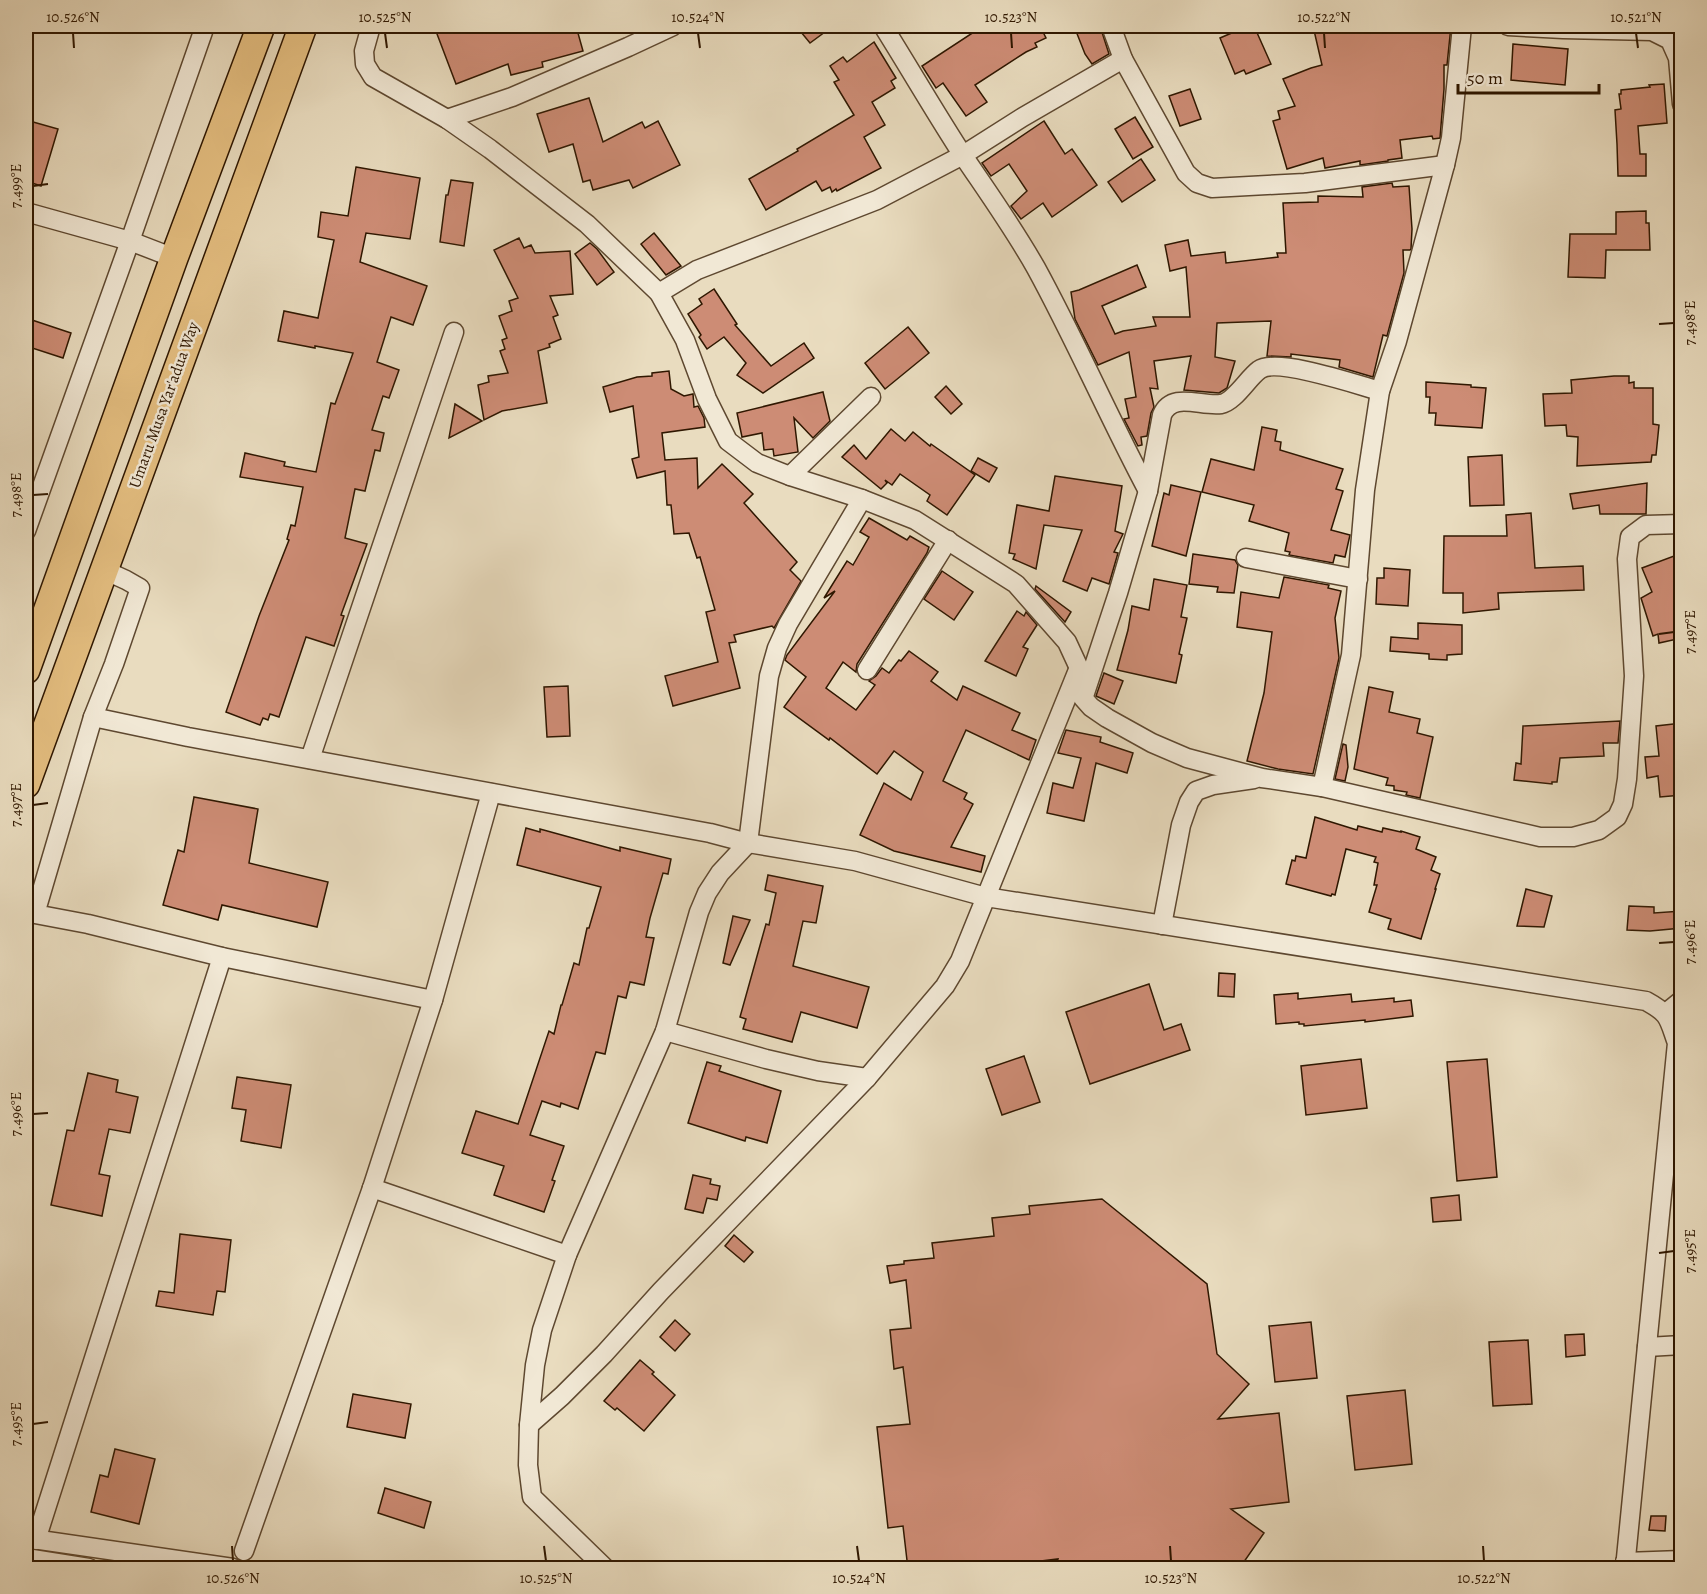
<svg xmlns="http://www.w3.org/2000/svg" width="1707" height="1594" font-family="Alegreya,serif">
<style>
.building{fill:#cd8c75;stroke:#2f1700;stroke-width:1.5}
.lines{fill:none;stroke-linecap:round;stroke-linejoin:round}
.minor-casing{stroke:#5e4830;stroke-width:21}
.primary-casing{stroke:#2f1700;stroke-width:30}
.minor{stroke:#f1e8d5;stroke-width:18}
.primary{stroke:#e4be80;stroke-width:27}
.ticks{fill:none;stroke:#2f1700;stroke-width:2}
.labels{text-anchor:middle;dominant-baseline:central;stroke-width:5;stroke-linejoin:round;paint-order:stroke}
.street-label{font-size:16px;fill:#2f1700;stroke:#f1e8d5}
.neatline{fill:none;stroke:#2f1700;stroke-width:2}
.ticks-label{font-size:15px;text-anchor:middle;fill:#2f1700}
</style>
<rect width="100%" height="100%" fill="#e9dcbf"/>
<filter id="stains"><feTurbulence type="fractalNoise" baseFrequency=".00333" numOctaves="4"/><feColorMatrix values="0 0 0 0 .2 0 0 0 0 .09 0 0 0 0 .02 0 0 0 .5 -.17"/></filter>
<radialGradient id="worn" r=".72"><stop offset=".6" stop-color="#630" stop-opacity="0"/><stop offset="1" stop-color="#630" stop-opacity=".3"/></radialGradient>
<!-- building -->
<g class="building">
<polygon points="434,26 576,26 583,51 542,62 543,67 511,75 508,64 456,84"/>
<polygon points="796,26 833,26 810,43"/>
<polygon points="983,26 1040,26 1046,38 1035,43 1037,47 1026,52 975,85 987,102 966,116 943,83 936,88 922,66"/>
<polygon points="1074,26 1100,26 1109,54 1092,64 1085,54"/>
<polygon points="1248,26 1254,26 1271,64 1246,74 1244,70 1235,74 1220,38"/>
<polygon points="1313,26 1451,26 1447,65 1444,65 1444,89 1440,138 1433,139 1432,136 1400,140 1402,158 1388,160 1388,161 1360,165 1360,161 1325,168 1323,158 1287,169 1273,121 1280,119 1278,111 1295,106 1283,79 1311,68 1322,65"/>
<polygon points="874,42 896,78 891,81 895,88 872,102 885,125 864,137 881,168 837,191 836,189 832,192 830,187 822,191 816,181 766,210 749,179 798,151 797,149 854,115 834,82 839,80 830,66 843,57 847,62"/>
<polygon points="1513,44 1568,49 1565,85 1511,80"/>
<polygon points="1664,84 1667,123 1638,126 1640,154 1646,154 1646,176 1618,176 1617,144 1615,110 1621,109 1619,94 1621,94 1621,90 1650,87 1649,85"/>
<polygon points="1190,89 1201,119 1180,126 1169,96"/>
<polygon points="589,98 603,142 642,122 645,128 658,121 680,165 633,188 629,180 593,190 590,180 583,182 573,144 549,152 537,114"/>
<polygon points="1135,117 1153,147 1133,159 1115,129"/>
<polygon points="26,120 58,129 41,186 26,181"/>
<polygon points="1044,121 1065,154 1072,149 1097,185 1052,217 1043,203 1021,219 1011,206 1027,191 1009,164 991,176 982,163"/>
<polygon points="1141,159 1155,180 1122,202 1108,182"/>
<polygon points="356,167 420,178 410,239 366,233 360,262 427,286 413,325 391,317 377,362 399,370 389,398 383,396 372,430 384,433 380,451 375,450 365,491 355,489 345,538 367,544 341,615 344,616 334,646 306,637 279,717 270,714 268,720 263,718 260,725 226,712 259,616 289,540 287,539 291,525 295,526 303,487 240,477 245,453 285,462 284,466 316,472 331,403 335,404 353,353 315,346 315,348 278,341 284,311 318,318 334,240 318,237 321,212 348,216"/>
<polygon points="451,180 473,183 464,246 440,242 446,195 448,195"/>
<polygon points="1392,183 1393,187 1409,186 1412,229 1411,249 1410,250 1403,250 1404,273 1387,336 1383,335 1373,377 1339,367 1340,360 1291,354 1291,357 1267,356 1271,321 1217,323 1215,357 1235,361 1227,388 1219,393 1184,390 1191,356 1154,361 1158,389 1150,388 1154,407 1151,413 1147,436 1141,437 1142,445 1138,446 1124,419 1129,418 1125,399 1136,397 1129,352 1098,365 1075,319 1071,292 1079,290 1137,265 1146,287 1102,306 1115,334 1123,331 1156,326 1153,317 1190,317 1186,267 1170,271 1165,245 1188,240 1191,256 1225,252 1226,263 1278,257 1277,253 1286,253 1283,203 1318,202 1318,196 1363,197 1362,187"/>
<polygon points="1646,211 1646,223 1649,223 1650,250 1606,250 1605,278 1568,277 1570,234 1616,234 1616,212"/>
<polygon points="654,233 681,266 666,275 641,244"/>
<polygon points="519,238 524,248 531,245 535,253 570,251 573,294 550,296 558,315 553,317 561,339 549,344 550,347 538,351 547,403 502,411 484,420 478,385 489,382 488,376 508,373 500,351 505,349 502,340 507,338 499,316 512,311 509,301 518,298 494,250"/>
<polygon points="590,243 597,249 614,272 597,285 575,254"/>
<polygon points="714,289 737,324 735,325 771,366 804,343 814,358 763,393 737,375 746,363 724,337 707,349 699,337 701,335 688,314 702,304 699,299"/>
<polygon points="26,318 71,333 63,358 26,346"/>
<polygon points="908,327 929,353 885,389 865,363"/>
<polygon points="669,371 671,389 684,396 693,394 694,407 698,406 704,418 705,427 662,433 665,460 697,458 698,488 722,464 753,494 744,503 797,562 790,570 801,581 774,628 772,626 734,635 736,642 729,643 740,688 673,706 665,676 718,662 706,612 715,610 700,557 697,558 689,533 674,534 671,505 667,505 665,471 637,478 632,459 639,457 633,406 610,412 603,387 637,377 652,376 652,373"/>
<polygon points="1614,376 1629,376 1629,383 1634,382 1634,388 1653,388 1653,424 1659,425 1656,455 1652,455 1651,462 1577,466 1578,437 1567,436 1566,425 1545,426 1543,394 1572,393 1571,380"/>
<polygon points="1426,382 1471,385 1471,387 1486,388 1482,428 1435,425 1436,413 1429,413 1430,397 1426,397"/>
<polygon points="946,386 962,404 951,414 935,397"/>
<polygon points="823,392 830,421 813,438 794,418 798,452 774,456 773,449 764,450 762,433 742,437 737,413"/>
<polygon points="455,404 482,421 449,438"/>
<polygon points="1262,427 1277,430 1275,441 1281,442 1280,450 1343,469 1336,489 1343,491 1331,530 1350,535 1345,557 1335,555 1333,563 1289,555 1290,552 1285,551 1289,533 1249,521 1254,505 1202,492 1211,459 1254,470"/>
<polygon points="891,429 905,441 913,432 930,446 931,444 975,475 947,515 927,501 930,495 900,474 892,485 885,480 887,483 881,489 842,457 854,445 866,459"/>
<polygon points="1502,455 1504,505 1470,506 1468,457"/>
<polygon points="978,458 997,468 989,482 971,471"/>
<polygon points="1055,476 1122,486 1115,531 1123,534 1114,552 1118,553 1109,584 1092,578 1087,591 1063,581 1082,530 1044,525 1036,569 1013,559 1015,554 1009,553 1017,505 1049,511"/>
<polygon points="1647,483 1646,514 1600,514 1599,505 1573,509 1570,494"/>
<polygon points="1171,485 1201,492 1186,556 1152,546 1164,493 1169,495"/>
<polygon points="1531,513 1535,568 1583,566 1584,590 1498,593 1499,609 1463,613 1463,593 1443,593 1444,536 1507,536 1506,515"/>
<polygon points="869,518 907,540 910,536 929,547 927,553 857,664 856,672 843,662 826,688 856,710 875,685 869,681 876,676 882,668 889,673 899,660 901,661 909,651 938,672 931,681 957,700 963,686 1020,713 1012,730 1036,740 1029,760 966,730 943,781 967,793 964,799 973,804 951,847 985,856 981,872 894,851 860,835 884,783 911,800 923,772 894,751 877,774 830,738 829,740 784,707 806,677 785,660 787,655 835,591 824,598 847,561 853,565 869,537 860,532"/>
<polygon points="1682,553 1682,638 1659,643 1658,634 1653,636 1641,598 1652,592 1642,568"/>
<polygon points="1193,554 1235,560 1238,565 1234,593 1217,592 1218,587 1189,584"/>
<polygon points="1384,568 1410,570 1408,606 1376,604 1377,578 1384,578"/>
<polygon points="942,571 973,592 954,620 924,599"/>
<polygon points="1284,577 1329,585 1328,588 1341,591 1335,618 1339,658 1313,774 1278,769 1247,761 1264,693 1272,632 1237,627 1241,592 1279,598"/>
<polygon points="1154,579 1187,585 1181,617 1187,618 1179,654 1182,655 1176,683 1117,670 1128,630 1132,606 1149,610"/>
<polygon points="1036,586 1071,612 1065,622 1035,589"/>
<polygon points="1017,611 1024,616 1026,612 1037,625 1023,647 1028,649 1016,676 985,661"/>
<polygon points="1418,623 1462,625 1462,654 1447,655 1447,660 1429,659 1429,654 1390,651 1391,637 1418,639"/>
<polygon points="1104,673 1123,681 1114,704 1096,696"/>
<polygon points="568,686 570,736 547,737 544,687"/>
<polygon points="1369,687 1393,692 1389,712 1420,719 1417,733 1433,737 1420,798 1406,795 1407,792 1394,790 1394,786 1386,785 1388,778 1354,769"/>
<polygon points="1620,721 1618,743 1603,743 1604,756 1560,758 1557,782 1552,782 1552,784 1514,780 1516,763 1521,764 1523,726"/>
<polygon points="1682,723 1682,765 1679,765 1682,795 1660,797 1658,776 1647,778 1645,757 1659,756 1656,726"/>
<polygon points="1066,730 1101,737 1100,742 1133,753 1127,773 1096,763 1084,821 1047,813 1053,783 1073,788 1081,758 1058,753"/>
<polygon points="1343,744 1346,745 1348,767 1345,781 1335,779"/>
<polygon points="194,797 258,809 249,863 328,882 317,927 222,905 218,920 163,905 178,850 184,852"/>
<polygon points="1315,817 1357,830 1358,826 1382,832 1383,828 1401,832 1401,831 1420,837 1416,849 1436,857 1431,870 1440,874 1435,889 1436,889 1421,939 1388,929 1391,919 1369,912 1377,885 1374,885 1378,863 1374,862 1376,857 1346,849 1335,895 1332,894 1331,896 1286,884 1292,860 1295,861 1296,856 1306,858"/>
<polygon points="526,828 540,832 540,829 620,851 620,847 671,859 668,874 663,873 650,918 646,937 654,938 644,985 630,982 626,998 618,996 605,1054 596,1052 578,1109 561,1103 560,1107 542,1101 530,1135 564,1146 552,1180 555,1181 544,1212 494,1195 504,1166 462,1153 476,1111 518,1124 549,1031 554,1034 561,1005 562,1005 574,963 579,965 587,928 589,928 601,887 517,865"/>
<polygon points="768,875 823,886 816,923 803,921 793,966 869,987 857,1028 801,1012 792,1042 743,1029 746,1019 740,1017 766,924 769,925 776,893 765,890"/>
<polygon points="1526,889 1552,896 1544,927 1517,926"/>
<polygon points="1629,906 1654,907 1654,913 1682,911 1682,928 1650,931 1627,930"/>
<polygon points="733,916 750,920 730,965 723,963"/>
<polygon points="1219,973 1235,974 1234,997 1218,996"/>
<polygon points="1149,984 1164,1030 1181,1024 1190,1050 1090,1084 1066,1012"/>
<polygon points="1298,993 1298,999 1351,994 1352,1002 1394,998 1394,1002 1411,1000 1413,1016 1365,1022 1365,1020 1304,1026 1304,1024 1299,1024 1299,1022 1276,1024 1274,995"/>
<polygon points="1024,1056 1040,1102 1002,1115 986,1069"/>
<polygon points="1361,1059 1367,1108 1306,1115 1301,1066"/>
<polygon points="1487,1059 1497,1177 1457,1181 1447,1062"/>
<polygon points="707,1062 721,1066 719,1071 781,1091 767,1143 746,1137 745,1141 688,1123"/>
<polygon points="88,1073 118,1080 116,1092 138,1097 130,1133 109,1129 99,1174 110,1176 102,1216 51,1205 67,1130 74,1131"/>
<polygon points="237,1077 291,1085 281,1148 241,1141 246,1110 232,1108"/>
<polygon points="693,1175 711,1179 710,1184 720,1186 717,1200 707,1198 703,1213 685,1209"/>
<polygon points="1459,1195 1461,1220 1433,1222 1431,1198"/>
<polygon points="1102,1199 1207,1284 1217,1354 1249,1384 1218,1419 1279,1413 1289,1502 1231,1509 1264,1533 1239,1569 1138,1569 1137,1563 1085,1569 1055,1569 1058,1559 973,1569 908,1569 903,1526 888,1528 877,1427 910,1424 903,1367 894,1369 890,1330 911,1328 906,1280 890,1283 887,1266 904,1264 904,1261 934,1258 932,1243 994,1236 992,1218 1030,1214 1029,1206"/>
<polygon points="180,1234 231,1240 225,1292 217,1291 213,1315 156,1306 159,1291 174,1293"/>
<polygon points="734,1235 753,1252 744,1262 725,1246"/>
<polygon points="675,1320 690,1334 675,1351 660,1337"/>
<polygon points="1311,1322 1317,1378 1275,1382 1269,1326"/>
<polygon points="1584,1334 1585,1355 1566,1357 1565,1335"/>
<polygon points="1528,1340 1532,1404 1493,1406 1489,1342"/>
<polygon points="640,1360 654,1372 652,1374 675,1395 644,1431 617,1408 615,1410 604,1401"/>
<polygon points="1405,1390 1412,1464 1355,1470 1347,1396"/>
<polygon points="353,1394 411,1404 405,1438 347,1427"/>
<polygon points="115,1449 155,1459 139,1524 91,1512 100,1475 108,1477"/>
<polygon points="385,1488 431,1502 424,1528 378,1513"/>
<polygon points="1651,1516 1666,1516 1665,1531 1649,1530"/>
</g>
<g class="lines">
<!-- minor casing -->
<g class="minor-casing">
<g id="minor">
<polyline points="371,26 364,51 365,64 373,77 447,119 490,149 587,224 659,293 685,340 707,399 728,441 757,463 790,476 862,499"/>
<path d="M883 26C910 69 936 114 964 157 989 194 1014 229 1036 268 1076 341 1109 418 1148 491"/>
<polyline points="1111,26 1123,59 1186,173 1197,183 1212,188 1305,183 1445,165"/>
<polyline points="1508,26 1563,29 1652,31 1670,40 1678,58 1682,104"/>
<polyline points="447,119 512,97 628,47 673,26"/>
<polyline points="26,212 130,241 174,258"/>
<polyline points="659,293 697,270 877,200 963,155 1023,117 1123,59"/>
<polyline points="790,476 871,397"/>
<polyline points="26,531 130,241 205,26"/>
<polyline points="1246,558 1358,579"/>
<polyline points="104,570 126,580 140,588 114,664 93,717 35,914 88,924 222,957 433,1000"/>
<polyline points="867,670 948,540"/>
<path d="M1085 693 1118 593 1148 491 1162 415C1172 391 1201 407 1221 404 1234 402 1248 378 1259 370 1276 357 1358 385 1380 391"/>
<path d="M93 717 188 737 710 833 748 843 855 861 986 897 1646 1001C1670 1014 1668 1018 1677 1043L1625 1568"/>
<polyline points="310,759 454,332"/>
<polyline points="1322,787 1351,655 1365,490 1380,391 1397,341 1445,165 1451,138 1462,26"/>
<polyline points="1162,925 1181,825 1189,802 1196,791 1213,785 1254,779"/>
<polyline points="1666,1013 1682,1000"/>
<polyline points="665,1031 766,1059 818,1071 867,1078"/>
<polyline points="372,1188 567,1255"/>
<polyline points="1647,1347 1682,1345"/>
<polyline points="529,1425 562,1396 604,1354 661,1291 867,1078 945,986 960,961 1078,670"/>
<polyline points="26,1538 233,1568"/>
<polyline points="36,1540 222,957"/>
<polyline points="244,1551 372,1188 433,1000 491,793"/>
<polyline points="26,1558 89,1568"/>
<polyline points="1625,1562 1682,1560"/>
<polyline points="605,1568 532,1497 528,1465 529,1425 535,1365 542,1330 567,1255 665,1031 699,912 707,893 720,873 748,843 769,676 777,648 788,624 862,499 915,520 1016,584 1067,642 1079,668 1083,698 1091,707 1107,718 1152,743 1187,758 1262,778 1322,787 1540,837 1573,837 1599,830 1617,817 1623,804 1627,779 1634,676 1627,559 1630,537 1646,525 1682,524"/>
</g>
</g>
<!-- primary casing -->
<g class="primary-casing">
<g id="primary">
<polyline points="26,670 174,258 261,26"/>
<polyline points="26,784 303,26"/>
</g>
</g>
<!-- minor -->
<use href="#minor" class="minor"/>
<!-- primary -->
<use href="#primary" class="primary"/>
</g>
<!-- ticks -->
<path class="ticks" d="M73 33 74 48M385 33 387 48M698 33 700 48M1011 33 1012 48M1324 33 1325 48M1636 33 1638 48M33 186 48 184M1659 324 1674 323M33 495 48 494M1659 634 1674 632M33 805 48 803M1659 943 1674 942M33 1114 48 1113M1659 1253 1674 1251M33 1424 48 1422M232 1546 233 1561M544 1546 546 1561M857 1546 859 1561M1170 1546 1171 1561M1483 1546 1484 1561"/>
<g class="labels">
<!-- street labels -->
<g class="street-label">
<text transform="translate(164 405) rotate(-70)">Umaru Musa Yar'adua Way</text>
</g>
</g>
<!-- margin -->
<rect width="1707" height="1594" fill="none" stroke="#e9dcbf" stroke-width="66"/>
<!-- scale -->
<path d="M1458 84v9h141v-9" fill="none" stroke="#2f1700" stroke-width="3"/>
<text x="1467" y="84" font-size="18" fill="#2f1700" stroke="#f1e8d5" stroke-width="4.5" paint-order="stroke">50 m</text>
<rect x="33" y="33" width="1641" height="1528" class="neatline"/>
<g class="ticks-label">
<text x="73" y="22">10.526°N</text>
<text x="385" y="22">10.525°N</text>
<text x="698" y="22">10.524°N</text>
<text x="1011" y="22">10.523°N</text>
<text x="1324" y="22">10.522°N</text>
<text x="1636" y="22">10.521°N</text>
<text transform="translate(16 186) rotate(-90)" y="5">7.499°E</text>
<text transform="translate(1690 323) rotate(-90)" y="5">7.498°E</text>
<text transform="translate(16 495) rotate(-90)" y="5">7.498°E</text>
<text transform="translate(1690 632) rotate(-90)" y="5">7.497°E</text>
<text transform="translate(16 805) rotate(-90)" y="5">7.497°E</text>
<text transform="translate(1690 942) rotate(-90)" y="5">7.496°E</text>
<text transform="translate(16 1114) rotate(-90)" y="5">7.496°E</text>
<text transform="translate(1690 1251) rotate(-90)" y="5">7.495°E</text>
<text transform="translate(16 1424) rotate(-90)" y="5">7.495°E</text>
<text x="233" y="1583">10.526°N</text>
<text x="546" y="1583">10.525°N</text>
<text x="859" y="1583">10.524°N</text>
<text x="1171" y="1583">10.523°N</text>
<text x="1484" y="1583">10.522°N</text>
</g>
<rect width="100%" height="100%" filter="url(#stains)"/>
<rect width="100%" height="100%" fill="url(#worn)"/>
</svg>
